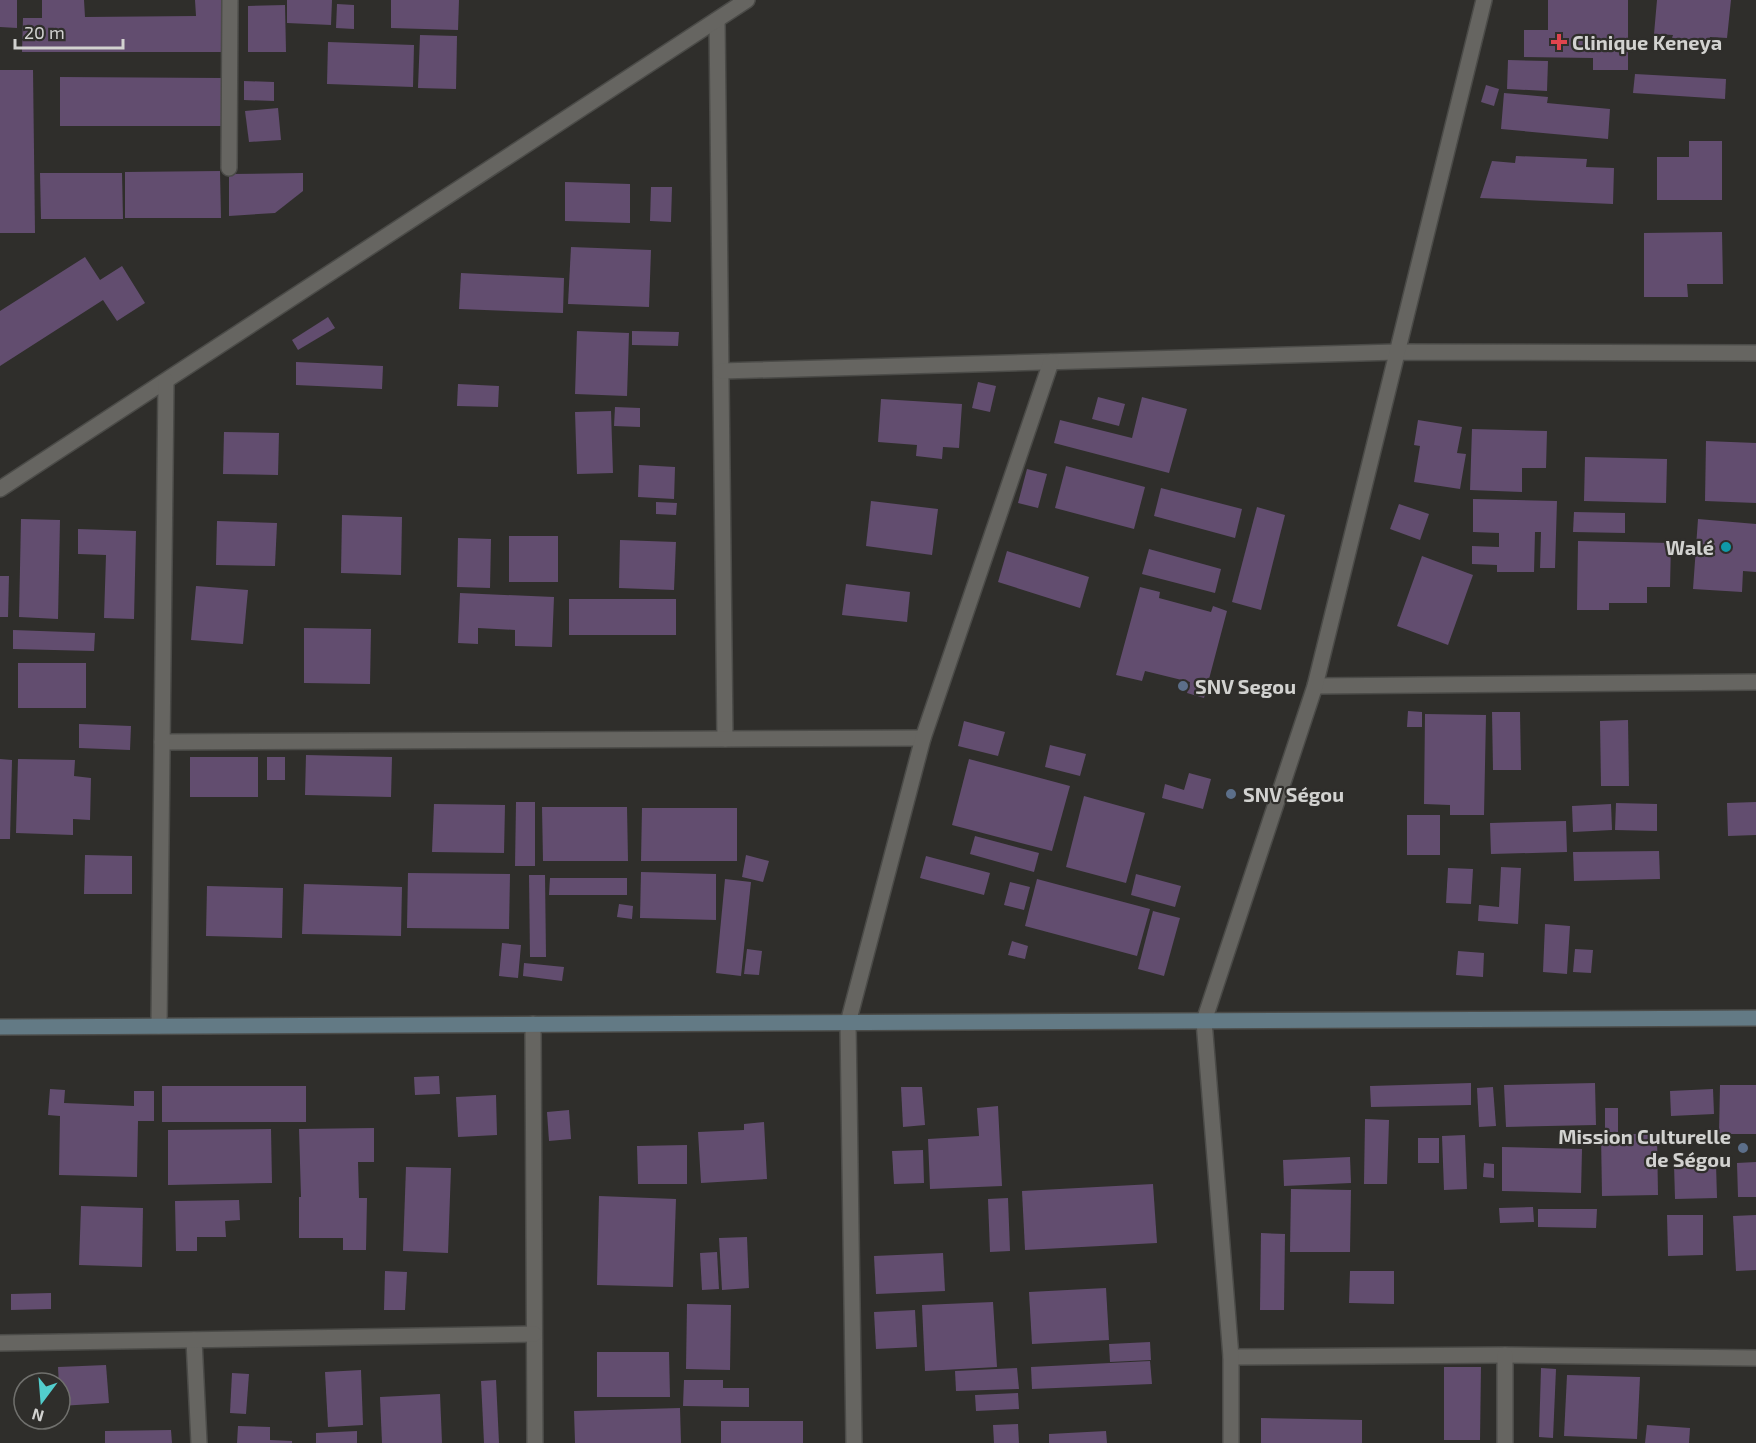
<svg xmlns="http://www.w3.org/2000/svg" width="1756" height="1443" font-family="'Exo 2',sans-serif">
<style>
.building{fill:#624d6f}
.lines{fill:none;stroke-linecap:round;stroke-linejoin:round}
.street-casing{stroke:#4b4b48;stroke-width:18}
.secondary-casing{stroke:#4b4b48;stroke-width:18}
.street{stroke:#666561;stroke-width:15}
.secondary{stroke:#637a85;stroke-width:15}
.health-dot{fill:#e0444e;stroke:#2f2e2b;stroke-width:2}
.culture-dot{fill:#0f9aa8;stroke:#2f2e2b;stroke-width:2}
.service-dot{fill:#5c6f8a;stroke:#2f2e2b;stroke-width:2}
.labels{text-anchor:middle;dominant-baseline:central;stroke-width:4.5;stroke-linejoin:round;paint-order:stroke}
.poi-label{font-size:20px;font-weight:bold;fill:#d2d2d0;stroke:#2f2e2b;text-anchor:start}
</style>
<rect width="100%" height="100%" fill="#2f2e2b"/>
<!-- building -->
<g class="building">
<polygon points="0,0 17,0 17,28 0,27"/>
<polygon points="42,0 84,0 85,17 196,16 195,0 221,0 221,52 22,52 23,18 42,18"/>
<polygon points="287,0 332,0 331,25 287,23"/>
<polygon points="391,0 459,0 458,30 391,28"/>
<polygon points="1548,0 1628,0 1628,70 1593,70 1593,58 1524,57 1524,30 1548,30"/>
<polygon points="1657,0 1731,0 1727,38 1710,37 1709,41 1672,38 1673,35 1654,34"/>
<polygon points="337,4 354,5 354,29 336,28"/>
<polygon points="285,5 286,52 248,52 248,6"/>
<polygon points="420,35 457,36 456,89 418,88"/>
<polygon points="328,42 414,45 413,87 327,84"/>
<polygon points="1508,60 1548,61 1547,91 1507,89"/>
<polygon points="0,70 33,70 35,233 0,233"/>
<polygon points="1635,74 1726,79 1725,99 1633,93"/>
<polygon points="60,77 222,78 222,126 60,126"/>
<polygon points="244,81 274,82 274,101 244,100"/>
<polygon points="1486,85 1499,89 1494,106 1481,102"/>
<polygon points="1504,93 1548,97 1547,103 1610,109 1608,139 1501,129"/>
<polygon points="278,108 281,140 249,142 245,111"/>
<polygon points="1689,141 1722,141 1722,200 1657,200 1657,157 1689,157"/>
<polygon points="1516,156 1587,159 1586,167 1614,168 1613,204 1480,198 1492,161 1515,163"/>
<polygon points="220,171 221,218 125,218 125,172"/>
<polygon points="40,173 122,173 123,219 41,219"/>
<polygon points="303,173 303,191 275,213 229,216 229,174"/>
<polygon points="565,182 630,184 630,223 565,221"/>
<polygon points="651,187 672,187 671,222 650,221"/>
<polygon points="1722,232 1723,284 1687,284 1688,297 1644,297 1644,233"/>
<polygon points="571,247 651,250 649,307 568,304"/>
<polygon points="85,257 100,280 122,266 145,303 117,321 103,300 0,366 0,311"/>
<polygon points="461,273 564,278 563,313 459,309"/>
<polygon points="328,317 335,328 298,350 292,340"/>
<polygon points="577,331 629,333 627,396 575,394"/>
<polygon points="632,331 679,332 678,346 632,345"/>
<polygon points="296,362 383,366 382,389 296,385"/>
<polygon points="978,382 996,386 990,412 972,408"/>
<polygon points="458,384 499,386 498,407 457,406"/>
<polygon points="1098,397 1125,404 1119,426 1092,419"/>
<polygon points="1142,397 1187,409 1169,473 1054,443 1060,420 1132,438"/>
<polygon points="881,399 962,404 959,448 943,447 942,459 916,456 917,445 878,442"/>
<polygon points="615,407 640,408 640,427 614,426"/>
<polygon points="611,411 613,473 577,474 575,412"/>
<polygon points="1418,420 1462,427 1457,453 1466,454 1460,489 1414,482 1420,446 1414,445"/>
<polygon points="1472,429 1547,431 1546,468 1522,468 1522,492 1470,490"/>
<polygon points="224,432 279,433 278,475 223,474"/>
<polygon points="1706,441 1756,443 1756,503 1705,501"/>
<polygon points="1585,457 1667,459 1666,503 1584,501"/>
<polygon points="639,465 675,467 674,499 638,497"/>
<polygon points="1066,466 1145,487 1134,529 1055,508"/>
<polygon points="1027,469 1047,474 1038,508 1018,503"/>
<polygon points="1161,488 1242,509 1235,538 1154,516"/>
<polygon points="1473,499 1557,501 1555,568 1540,568 1541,532 1535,532 1534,572 1497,572 1497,565 1472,564 1472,546 1499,547 1499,533 1473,532"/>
<polygon points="871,501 938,509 932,555 866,546"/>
<polygon points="656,502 677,503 676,515 656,514"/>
<polygon points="1399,504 1429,514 1420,540 1390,529"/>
<polygon points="1257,507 1285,515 1261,610 1232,602"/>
<polygon points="1574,512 1625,513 1625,533 1573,532"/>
<polygon points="342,515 402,517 401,575 341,573"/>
<polygon points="21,519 60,520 58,619 19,617"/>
<polygon points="1698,519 1756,524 1756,572 1743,571 1742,592 1693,589"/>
<polygon points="217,521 277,523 275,566 216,565"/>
<polygon points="78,529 136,531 134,619 104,618 106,555 78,554"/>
<rect x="509" y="536" width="49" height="46"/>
<polygon points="458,538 491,539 490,588 457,587"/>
<polygon points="620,540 676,542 674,590 619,588"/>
<polygon points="1578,541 1671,543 1670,587 1647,587 1647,603 1609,603 1609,610 1577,610"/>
<polygon points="1149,549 1221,569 1215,593 1142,574"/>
<polygon points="1007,551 1089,577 1080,608 998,582"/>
<polygon points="1422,556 1473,575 1448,645 1397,626"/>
<polygon points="0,576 9,576 8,617 0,617"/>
<polygon points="846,584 910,592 907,622 842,615"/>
<polygon points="196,586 248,590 243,644 191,640"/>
<polygon points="1140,587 1160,592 1159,598 1211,612 1213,606 1227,611 1204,698 1187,693 1190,682 1145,671 1142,681 1116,675"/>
<polygon points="460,593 554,597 552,647 515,646 515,630 478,628 478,644 458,643"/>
<rect x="569" y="599" width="107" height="36"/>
<polygon points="304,628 371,629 370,684 304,683"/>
<polygon points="13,630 95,633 94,651 13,649"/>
<rect x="18" y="663" width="68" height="45"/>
<polygon points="1408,711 1422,712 1422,727 1407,727"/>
<polygon points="1492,712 1520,712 1521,770 1493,770"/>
<polygon points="1425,714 1486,715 1484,815 1450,815 1450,805 1424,804"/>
<polygon points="1628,720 1629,786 1601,786 1600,721"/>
<polygon points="964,721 1005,732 998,756 958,746"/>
<polygon points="79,724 131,726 130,750 79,748"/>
<polygon points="1050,745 1086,754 1080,776 1045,767"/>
<polygon points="306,755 392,757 391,797 305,795"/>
<rect x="190" y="757" width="68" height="40"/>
<rect x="267" y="757" width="18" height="23"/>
<polygon points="0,759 12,760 10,839 0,839"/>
<polygon points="18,759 75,760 74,776 91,778 90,820 73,819 73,835 16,833"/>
<polygon points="969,759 1070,786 1052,851 952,825"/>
<polygon points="1189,773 1211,779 1203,809 1162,798 1165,784 1184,790"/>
<polygon points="1084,796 1145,813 1126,883 1066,867"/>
<polygon points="516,802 535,802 535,866 515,866"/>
<polygon points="1756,802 1756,835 1728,836 1727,803"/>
<polygon points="1616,803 1657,804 1657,831 1615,830"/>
<polygon points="434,804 505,805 504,853 432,852"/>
<polygon points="1611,804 1612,830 1573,832 1572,806"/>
<polygon points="542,807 627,807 628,861 543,861"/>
<polygon points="642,808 737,808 737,861 641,861"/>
<rect x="1407" y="815" width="33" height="40"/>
<polygon points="1566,821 1567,852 1491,854 1490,823"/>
<polygon points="975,836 1039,853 1034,872 970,854"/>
<polygon points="1659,851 1660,879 1574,881 1573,852"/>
<polygon points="85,855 132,856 132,894 84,894"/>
<polygon points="746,855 769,861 763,882 742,877"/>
<polygon points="926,856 990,873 984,895 920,878"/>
<polygon points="1501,867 1521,868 1518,924 1478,921 1479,905 1499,907"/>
<polygon points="1448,868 1473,869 1471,904 1446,903"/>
<polygon points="641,872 716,874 716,920 640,918"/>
<polygon points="408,873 510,874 509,929 407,928"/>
<polygon points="1136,874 1181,886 1175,907 1131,895"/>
<polygon points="529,875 545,875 546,957 530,957"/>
<polygon points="550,878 627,878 627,895 549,895"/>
<polygon points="725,879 751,882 741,976 716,973"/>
<polygon points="1037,879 1150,909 1137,956 1025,926"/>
<polygon points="1010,882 1030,887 1024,910 1004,905"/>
<polygon points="304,884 402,887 401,936 302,934"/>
<polygon points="207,886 283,888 282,938 206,936"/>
<polygon points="619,904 633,906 632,919 617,917"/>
<polygon points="1153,911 1180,918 1164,976 1138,969"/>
<polygon points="1545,924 1570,926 1567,974 1543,972"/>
<polygon points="1012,941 1028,946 1025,959 1008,955"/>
<polygon points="502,943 521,945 518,978 499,976"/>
<polygon points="747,949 762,951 759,975 744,974"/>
<polygon points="1575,949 1593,950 1591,973 1573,972"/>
<polygon points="1458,951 1484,953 1483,977 1456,975"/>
<polygon points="524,963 564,967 562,981 523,976"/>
<polygon points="439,1076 440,1094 415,1095 414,1077"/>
<polygon points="1471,1083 1471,1105 1371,1107 1370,1086"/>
<polygon points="1595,1083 1596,1125 1506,1127 1504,1085"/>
<polygon points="1720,1085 1756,1085 1756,1134 1719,1134"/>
<rect x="162" y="1086" width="144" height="36"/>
<polygon points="901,1087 922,1087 925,1125 903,1127"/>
<polygon points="1493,1087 1496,1126 1479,1127 1477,1088"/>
<polygon points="50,1089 65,1090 64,1103 134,1106 134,1091 154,1091 154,1121 138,1121 137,1177 59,1175 60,1116 48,1115"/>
<polygon points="1713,1089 1714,1114 1671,1116 1670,1091"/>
<polygon points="496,1095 497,1135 458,1137 456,1097"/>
<polygon points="998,1106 1002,1186 930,1189 928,1139 979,1136 977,1108"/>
<rect x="1605" y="1108" width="13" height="24"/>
<polygon points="569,1110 571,1139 549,1141 547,1112"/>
<polygon points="1365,1119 1389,1120 1387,1184 1364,1184"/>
<polygon points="764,1122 767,1179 701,1183 698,1132 744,1130 744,1124"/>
<polygon points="374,1128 374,1162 358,1162 359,1198 367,1198 366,1250 343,1250 343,1238 299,1238 299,1197 301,1197 299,1129"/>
<polygon points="271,1129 272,1183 168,1185 168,1130"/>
<polygon points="1601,1134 1657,1134 1658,1195 1602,1196"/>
<polygon points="1465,1135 1467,1189 1444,1190 1442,1136"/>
<rect x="1418" y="1138" width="21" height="25"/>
<polygon points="687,1145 687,1184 638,1184 637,1146"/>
<polygon points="1502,1147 1582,1149 1581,1193 1502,1191"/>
<polygon points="923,1150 924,1183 894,1184 892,1151"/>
<polygon points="1350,1157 1351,1183 1284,1186 1283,1160"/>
<polygon points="1756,1162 1756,1197 1738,1197 1737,1163"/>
<polygon points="1484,1163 1494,1164 1494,1178 1483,1177"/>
<polygon points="1674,1164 1716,1164 1717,1198 1675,1199"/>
<polygon points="406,1167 451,1168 448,1253 403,1251"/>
<polygon points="1153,1184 1157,1243 1025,1250 1022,1191"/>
<polygon points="1291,1189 1351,1190 1350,1252 1290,1252"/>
<polygon points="599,1196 676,1199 673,1287 597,1285"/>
<polygon points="1008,1198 1010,1251 990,1252 988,1199"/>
<polygon points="239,1200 240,1220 225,1221 226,1237 197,1237 197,1251 176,1251 175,1201"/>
<polygon points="81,1206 143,1208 142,1267 79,1265"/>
<polygon points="1533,1207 1534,1222 1500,1223 1499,1208"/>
<polygon points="1538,1209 1597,1209 1596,1228 1538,1227"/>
<polygon points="1667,1215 1703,1215 1703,1255 1668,1256"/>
<polygon points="1756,1215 1756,1270 1736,1271 1733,1216"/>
<polygon points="1261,1233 1285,1234 1284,1310 1260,1310"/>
<polygon points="747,1237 749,1288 722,1290 719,1238"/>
<polygon points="717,1252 719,1289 702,1290 700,1253"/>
<polygon points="943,1253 945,1291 876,1294 874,1256"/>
<polygon points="385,1271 407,1272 405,1310 384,1310"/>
<polygon points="1350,1271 1394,1271 1394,1304 1349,1303"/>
<polygon points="1106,1288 1109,1340 1032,1344 1029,1292"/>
<polygon points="51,1293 51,1309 11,1310 11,1294"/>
<polygon points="993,1302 997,1367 925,1371 922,1305"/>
<polygon points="687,1304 731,1305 730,1370 686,1369"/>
<polygon points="915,1310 917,1347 876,1349 874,1312"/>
<polygon points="1150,1342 1151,1360 1110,1362 1109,1344"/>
<polygon points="597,1352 669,1352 670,1397 597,1397"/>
<polygon points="1150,1361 1152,1384 1032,1389 1031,1367"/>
<polygon points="106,1365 109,1403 60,1406 58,1367"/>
<polygon points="1444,1367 1481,1367 1480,1440 1444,1440"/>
<polygon points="1017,1368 1019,1389 956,1391 955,1371"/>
<polygon points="1541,1368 1556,1369 1553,1438 1539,1437"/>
<polygon points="361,1370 363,1425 328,1427 325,1372"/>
<polygon points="232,1373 249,1374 246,1414 230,1413"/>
<polygon points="1567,1375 1640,1377 1637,1439 1564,1436"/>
<polygon points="496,1380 499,1443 484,1443 481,1381"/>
<polygon points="684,1380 723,1380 723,1388 749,1388 749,1407 683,1406"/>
<polygon points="1018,1393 1019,1409 976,1411 975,1395"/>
<polygon points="440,1394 442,1443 382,1443 380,1397"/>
<polygon points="680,1408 681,1443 575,1443 574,1411"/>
<polygon points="1261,1418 1362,1420 1362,1443 1261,1443"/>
<rect x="721" y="1421" width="82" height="22"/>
<polygon points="1018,1424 1019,1443 994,1443 993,1425"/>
<polygon points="1647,1425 1690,1428 1689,1443 1645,1443"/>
<polygon points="238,1426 270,1427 270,1440 292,1441 292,1443 237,1443"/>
<polygon points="171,1430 172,1443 105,1443 105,1431"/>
<polygon points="357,1431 357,1443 316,1443 316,1433"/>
<polygon points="1106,1431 1107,1443 1049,1443 1049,1434"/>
</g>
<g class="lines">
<!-- street casing -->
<g class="street-casing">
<g id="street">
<polyline points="717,20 725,739"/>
<polyline points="229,168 230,0"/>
<polyline points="722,371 1397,352 1756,353"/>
<polyline points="0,489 747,0"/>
<polyline points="1315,686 1756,682"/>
<polyline points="162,742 923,738"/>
<polyline points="533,1024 535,1443"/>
<polyline points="159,1026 166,381"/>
<polyline points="194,1340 199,1443"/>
<polyline points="0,1343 534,1334"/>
<polyline points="1231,1357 1505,1355 1756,1358"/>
<polyline points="854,1443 848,1023 923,738 1051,362"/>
<polyline points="1231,1443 1231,1357 1204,1021 1315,686 1484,0"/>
<polyline points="1505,1443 1505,1355"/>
</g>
</g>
<!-- secondary casing -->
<g class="secondary-casing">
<polyline id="secondary" points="0,1027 1756,1018"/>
</g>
<!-- street -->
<use href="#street" class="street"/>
<!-- secondary -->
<use href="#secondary" class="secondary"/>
</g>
<!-- markers -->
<path class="health-dot" d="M1556 33h6v6h6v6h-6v6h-6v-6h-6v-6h6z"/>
<circle class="culture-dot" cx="1726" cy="547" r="6"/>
<g class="service-dot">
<circle cx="1183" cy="686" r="6"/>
<circle cx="1231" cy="794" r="6"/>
<circle cx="1743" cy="1148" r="6"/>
</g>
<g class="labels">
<!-- poi labels -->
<g class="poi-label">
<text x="1572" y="42">Clinique Keneya</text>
<text x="1714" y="547" text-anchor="end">Walé</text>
<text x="1195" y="686">SNV Segou</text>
<text x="1243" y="794">SNV Ségou</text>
<text x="1731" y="1136" text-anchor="end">Mission Culturelle<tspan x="1731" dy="23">de Ségou</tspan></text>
</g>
</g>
<!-- north arrow -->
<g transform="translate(42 1401) rotate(196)"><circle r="28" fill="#2f2e2b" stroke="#70706d" stroke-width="1.5"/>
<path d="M0-4.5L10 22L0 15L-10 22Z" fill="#52cdcd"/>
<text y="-9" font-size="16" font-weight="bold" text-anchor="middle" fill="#d2d2d0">N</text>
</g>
<!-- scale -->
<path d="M15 39v9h108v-9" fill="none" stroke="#d2d2d0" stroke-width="3"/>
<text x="24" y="39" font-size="18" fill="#d2d2d0" stroke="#2f2e2b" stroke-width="4.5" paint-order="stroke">20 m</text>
</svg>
